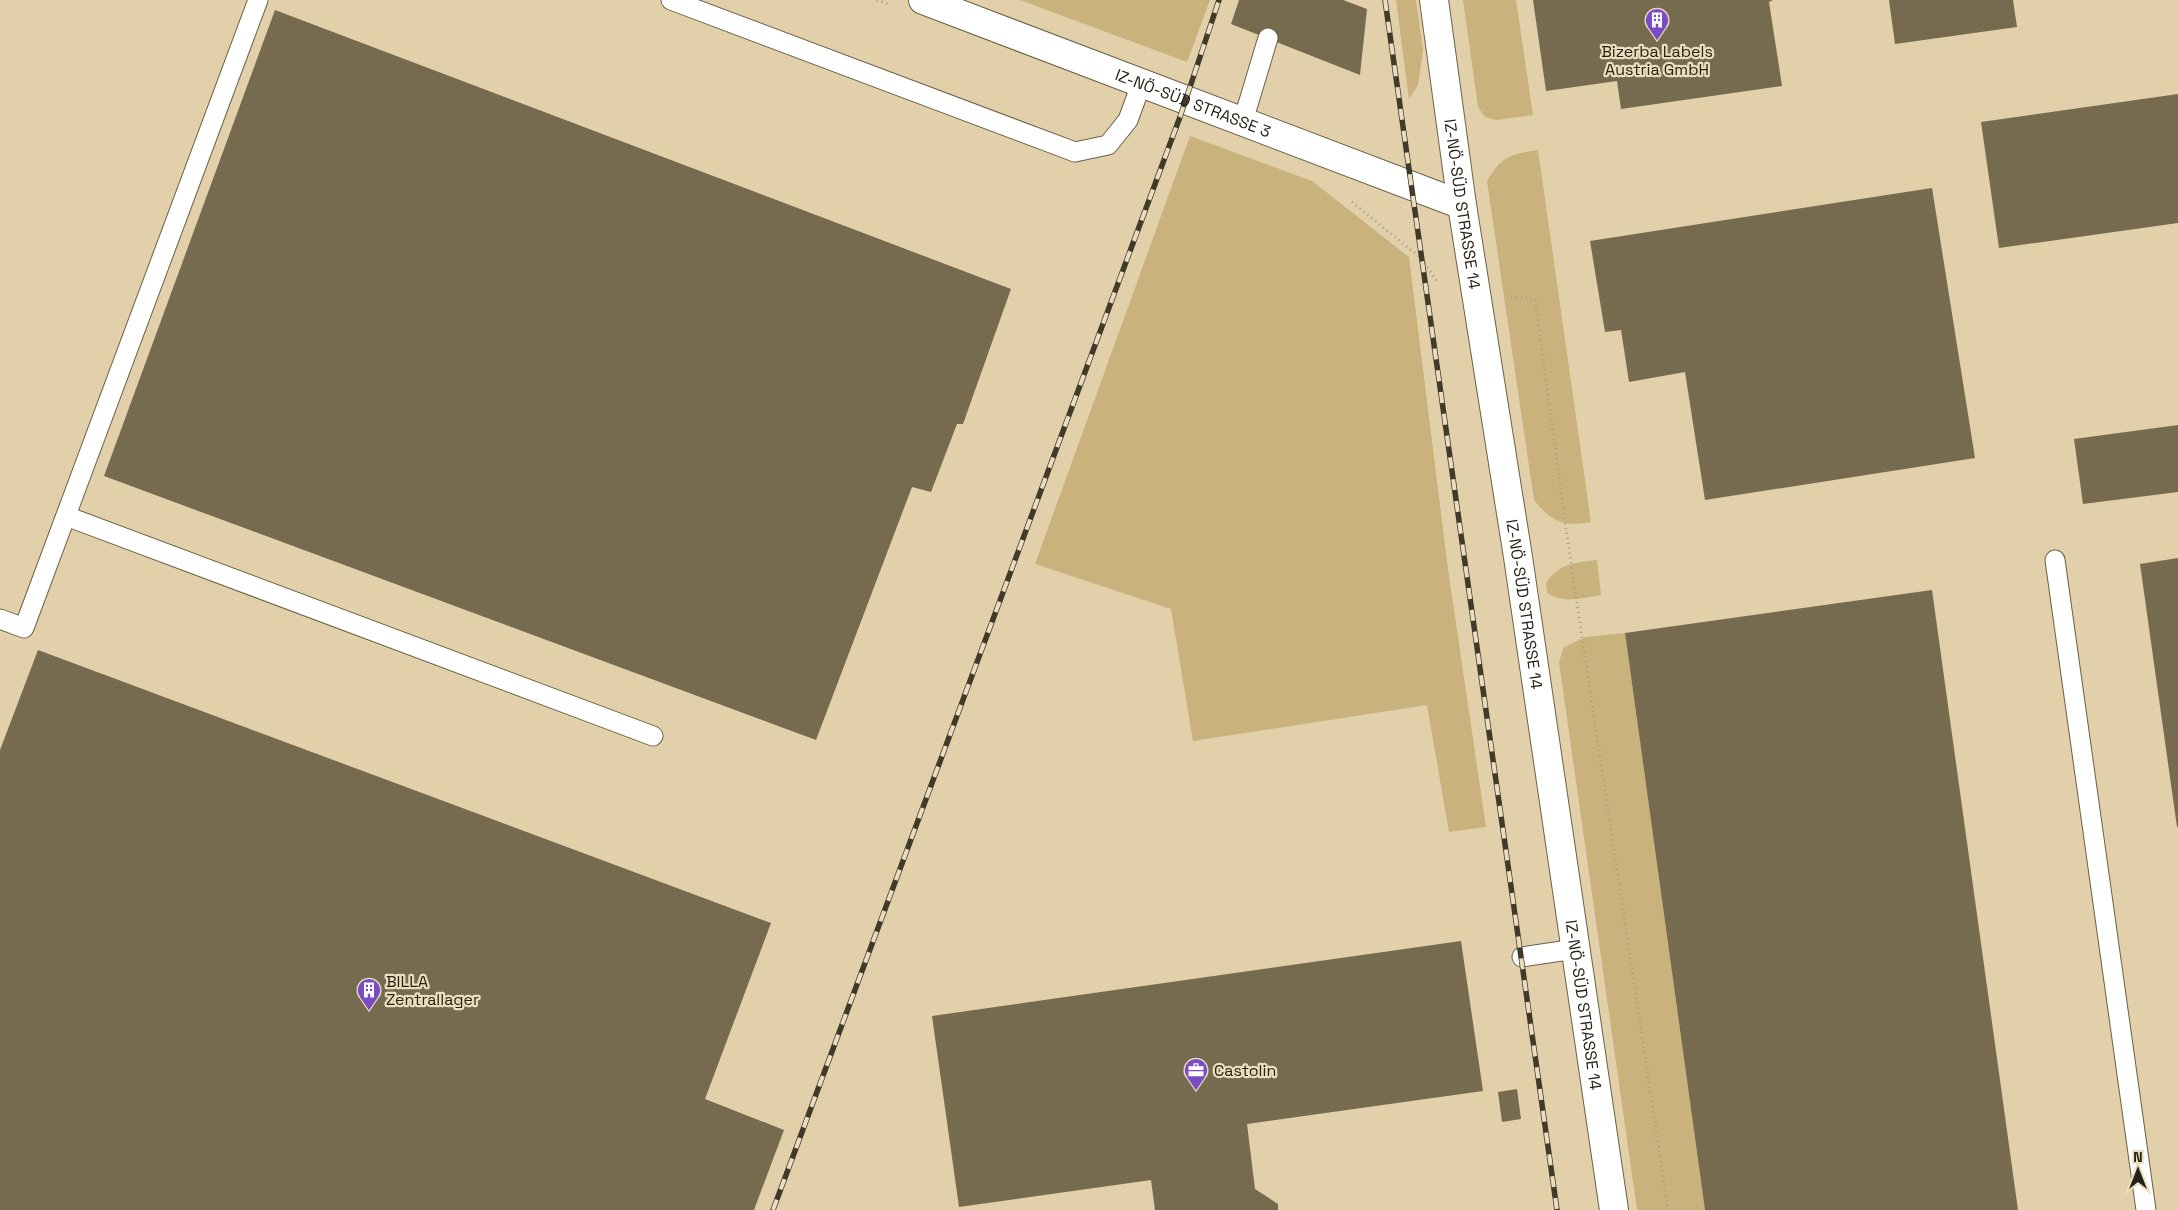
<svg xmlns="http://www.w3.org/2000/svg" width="2178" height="1210" font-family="'Space Grotesk',sans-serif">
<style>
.built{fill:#e1d0aa}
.green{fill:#c9b27c}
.building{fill:#776b4f}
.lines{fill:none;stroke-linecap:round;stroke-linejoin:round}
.service-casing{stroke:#6c6045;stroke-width:21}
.minor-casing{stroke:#6c6045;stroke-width:30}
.path{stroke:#a79d84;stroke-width:3;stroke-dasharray:1 4;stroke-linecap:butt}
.service{stroke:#fff;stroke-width:19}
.minor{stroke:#fff;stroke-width:28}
.rail-casing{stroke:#403a2b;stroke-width:5.5}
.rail{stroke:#ebddbe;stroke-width:4;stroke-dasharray:11;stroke-linecap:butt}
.labels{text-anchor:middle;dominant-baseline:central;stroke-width:4.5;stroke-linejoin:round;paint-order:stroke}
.poi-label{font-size:16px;fill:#272216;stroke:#ebddbe;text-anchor:start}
.street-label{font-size:16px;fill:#272216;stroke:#ebddbe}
</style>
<rect width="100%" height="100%" fill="#ebddbe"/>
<!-- built -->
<rect class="built" x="0" y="0" width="2178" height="1210"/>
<!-- green -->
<g class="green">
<polygon points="1020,0 1210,0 1187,62"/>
<polygon points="1396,0 1416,0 1423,50 1418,85 1409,99"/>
<polygon points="1463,0 1516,0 1533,115 1496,120 1485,117 1478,107"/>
<polygon points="1190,136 1312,181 1409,257 1448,569 1486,827 1449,832 1427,705 1193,741 1171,609 1035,564"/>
<path d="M1538 150 1591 522C1564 527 1551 522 1534 500L1487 181C1501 156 1511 154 1538 150Z"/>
<path d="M1597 560 1601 595C1583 598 1563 604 1547 593L1546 583C1559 563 1575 563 1597 560Z"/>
<polygon points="1625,633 1705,1210 1637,1210 1559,662 1564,647 1586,637"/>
</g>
<!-- building -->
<g class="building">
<polygon points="1239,0 1343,0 1367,9 1360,75 1231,24"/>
<polygon points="1533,0 1773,0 1769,2 1782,86 1621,109 1617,81 1546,91"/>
<polygon points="1889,0 2013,0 2017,27 1895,44"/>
<polygon points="275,10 1011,289 963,424 957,424 931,492 912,487 816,740 104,476"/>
<polygon points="2178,94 2178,223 1999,248 1981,122"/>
<polygon points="1932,188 1975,458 1705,500 1685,372 1629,382 1621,330 1605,332 1590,241"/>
<polygon points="2178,425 2178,492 2083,504 2074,439"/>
<polygon points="2178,558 2178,827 2177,827 2140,564"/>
<polygon points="1932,590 2018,1210 1705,1210 1625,633"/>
<polygon points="38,650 771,923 705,1099 784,1130 754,1210 0,1210 0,750"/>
<polygon points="1461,941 1483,1091 1247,1124 1255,1189 1278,1204 1278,1210 1155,1210 1151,1180 959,1207 932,1016"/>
<polygon points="1517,1089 1521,1119 1502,1122 1498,1092"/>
</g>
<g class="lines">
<!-- service casing -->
<g class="service-casing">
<g id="service">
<polyline points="671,0 1075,152 1108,145 1128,120 1142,82"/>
<polyline points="1243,121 1268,38"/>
<polyline points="66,516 653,736"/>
<polyline points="2055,560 2146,1210"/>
<polyline points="0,619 24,628 258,0"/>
<polyline points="1522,957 1575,949"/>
</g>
</g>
<!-- minor casing -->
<g class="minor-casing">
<g id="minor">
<path id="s1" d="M923 0 1462 205"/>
<path id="s2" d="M1434 0 1462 205 1518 557 1614 1210"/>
</g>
</g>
<!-- path -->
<g class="path">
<polyline points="877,0 888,4"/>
<polyline points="1352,202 1422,259 1438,283"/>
<polyline points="1511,297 1535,299 1569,550 1668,1210"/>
</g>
<!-- service -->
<use href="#service" class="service"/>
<!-- minor -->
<use href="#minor" class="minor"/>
<!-- rail casing -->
<g class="rail-casing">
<g id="rail">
<polyline points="1385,0 1557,1210"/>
<polyline points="773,1210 1180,117 1219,0"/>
</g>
</g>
<!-- rail -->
<use href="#rail" class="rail"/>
</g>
<!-- icons -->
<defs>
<g id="building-pin" transform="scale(1.25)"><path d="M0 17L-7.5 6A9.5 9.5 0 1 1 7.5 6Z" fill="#794cc5" stroke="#ebddbe"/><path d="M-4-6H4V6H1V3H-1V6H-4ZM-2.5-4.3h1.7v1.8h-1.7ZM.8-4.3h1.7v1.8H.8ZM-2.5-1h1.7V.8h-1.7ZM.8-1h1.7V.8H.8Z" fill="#fff"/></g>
<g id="office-pin" transform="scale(1.25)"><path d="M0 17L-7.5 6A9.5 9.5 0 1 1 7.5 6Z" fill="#794cc5" stroke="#ebddbe"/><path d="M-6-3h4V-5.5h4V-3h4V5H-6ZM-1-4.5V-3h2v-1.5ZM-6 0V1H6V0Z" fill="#fff"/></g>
</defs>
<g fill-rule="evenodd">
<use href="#building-pin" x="1657" y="20"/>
<use href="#building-pin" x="369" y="990"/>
<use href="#office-pin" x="1196" y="1070"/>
</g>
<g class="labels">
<!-- poi labels -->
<g class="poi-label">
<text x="1657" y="51" text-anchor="middle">Bizerba Labels<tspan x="1657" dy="18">Austria GmbH</tspan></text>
<text x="386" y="981">BILLA<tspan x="386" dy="18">Zentrallager</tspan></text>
<text x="1214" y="1070">Castolin</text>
</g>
<!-- street labels -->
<g class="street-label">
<text stroke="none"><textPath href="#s1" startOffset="289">IZ-NÖ-SÜD STRASSE 3</textPath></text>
<text stroke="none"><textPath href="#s2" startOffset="206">IZ-NÖ-SÜD STRASSE 14</textPath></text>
<text stroke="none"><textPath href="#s2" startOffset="611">IZ-NÖ-SÜD STRASSE 14</textPath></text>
<text stroke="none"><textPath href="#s2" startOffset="1016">IZ-NÖ-SÜD STRASSE 14</textPath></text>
</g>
</g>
<!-- north arrow -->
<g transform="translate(2138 1170)" stroke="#ebddbe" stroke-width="4" paint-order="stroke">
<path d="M0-4L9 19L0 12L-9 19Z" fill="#272216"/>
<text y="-8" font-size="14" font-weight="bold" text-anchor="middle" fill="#272216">N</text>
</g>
</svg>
